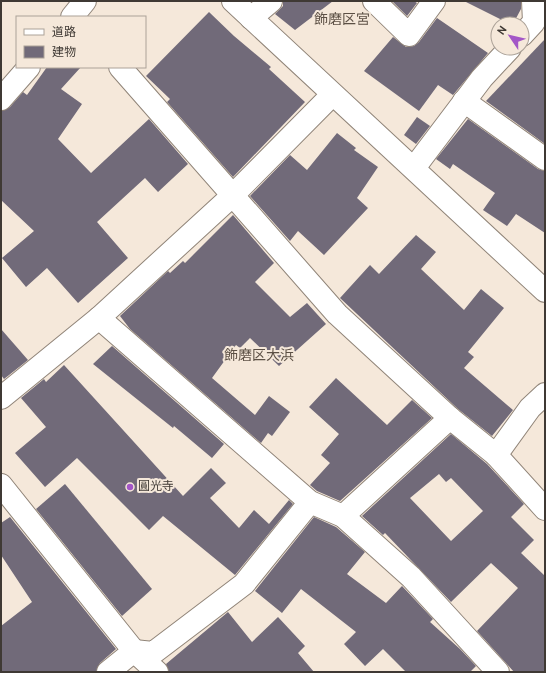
<svg xmlns="http://www.w3.org/2000/svg" width="546" height="673" font-family="Overpass,'Noto Sans JP',sans-serif">
<style>
.building{fill:#716a79;fill-rule:evenodd}
.lines{fill:none;stroke-linecap:round;stroke-linejoin:round}
.street-casing{stroke:#908478;stroke-width:24}
.secondary-casing{stroke:#908478;stroke-width:24}
.street{stroke:#fff;stroke-width:22}
.secondary{stroke:#fff;stroke-width:22}
.poi-dot{fill:#a356c7;stroke:#f5e8da;stroke-width:1.5}
.labels{text-anchor:middle;dominant-baseline:central;stroke-width:4;stroke-linejoin:round;paint-order:stroke}
.poi-label{font-size:12px;fill:#3f3934;stroke:#f5e8da;text-anchor:start}
.quarter-label{font-size:14px;fill:#5c5045;stroke:#f5e8da}
</style>
<rect width="100%" height="100%" fill="#f5e8da"/>
<!-- building -->
<g class="building">
<polygon points="283,1 333,1 295,30 275,14 283,6"/>
<polygon points="392,1 414,1 417,3 407,16"/>
<polygon points="464,1 521,1 521,9 513,24 510,24"/>
<polygon points="209,12 234,36 271,67 269,69 305,102 233,177 167,102 170,99 146,76"/>
<polygon points="437,18 488,53 453,95 438,85 419,111 364,71 393,37 406,47 414,46 419,42"/>
<polygon points="545,39 545,144 486,101"/>
<polygon points="47,67 81,67 61,89 82,104 58,139 91,173 149,119 188,164 158,192 145,178 97,222 128,258 78,303 47,268 26,287 2,258 34,231 1,200 1,111 10,107 23,92 27,95"/>
<polygon points="417,117 430,126 416,144 404,135"/>
<polygon points="468,119 538,169 545,171 545,233 516,214 507,226 483,210 495,193 453,164 450,169 436,159"/>
<polygon points="337,133 356,148 354,150 378,167 357,198 368,208 324,255 298,231 290,241 250,196 290,155 307,170"/>
<polygon points="233,215 274,263 255,282 290,317 307,303 326,324 279,366 250,338 240,348 236,345 212,378 255,415 269,396 290,412 272,436 268,433 261,443 130,329 120,316 168,271 170,273 183,261 185,263"/>
<polygon points="416,235 436,252 421,269 464,310 481,289 504,308 468,352 474,357 464,368 513,410 492,436 458,409 340,298 370,265 379,274"/>
<polygon points="1,329 28,360 4,379 1,375"/>
<polygon points="112,346 224,444 212,458 174,426 173,428 93,364"/>
<polygon points="64,365 183,496 211,468 226,483 210,498 239,528 254,510 269,524 289,500 293,504 235,575 163,516 149,530 77,458 45,487 15,453 46,427 21,398 44,379 46,382"/>
<polygon points="336,378 387,425 412,400 432,418 340,501 317,491 310,485 330,463 321,455 339,434 309,407"/>
<path d="M451 434 487 464 524 504 511 517 534 540 521 553 545 576V672H514L477 631 518 588 491 563 451 602 385 533 383 535 362 516ZM439 474 446 482 451 478 483 511 451 541 410 498Z"/>
<polygon points="65,484 152,589 122,616 36,509"/>
<polygon points="10,517 116,649 100,663 96,672 1,672 1,626 32,602 1,555 1,523"/>
<polygon points="314,517 336,527 365,552 347,574 386,603 402,586 433,619 430,622 460,649 476,666 470,672 406,672 383,649 365,666 344,644 356,632 301,589 282,613 255,591"/>
<polygon points="228,612 252,642 278,617 305,646 298,653 314,672 169,672 166,664"/>
</g>
<g class="lines">
<!-- street casing -->
<g class="street-casing">
<g id="street">
<polyline points="374,1 409,35 434,1"/>
<polyline points="72,17 85,1"/>
<polyline points="251,18 271,1"/>
<polyline points="522,35 534,22 533,1"/>
<polyline points="120,67 337,314 450,418 496,455 545,509"/>
<polyline points="1,99 29,67"/>
<polyline points="464,101 545,159"/>
<polyline points="414,168 482,78 510,48"/>
<polyline points="99,318 310,502 343,516 411,577 498,672"/>
<polyline points="1,398 99,318 232,196 332,95"/>
<polyline points="496,455 530,408 545,394"/>
<polyline points="1,485 134,651 157,672"/>
<polyline points="343,516 450,418"/>
<polyline points="108,672 134,651 153,653 244,584 310,502"/>
</g>
</g>
<!-- secondary casing -->
<g class="secondary-casing">
<polyline id="secondary" points="233,1 545,291"/>
</g>
<!-- street -->
<use href="#street" class="street"/>
<!-- secondary -->
<use href="#secondary" class="secondary"/>
</g>
<!-- markers -->
<circle class="poi-dot" cx="130" cy="487" r="4"/>
<g class="labels">
<!-- poi labels -->
<g class="poi-label">
<text x="138" y="487">圓光寺</text>
</g>
<!-- quarter labels -->
<g class="quarter-label">
<text x="342" y="20">飾磨区宮</text>
<text x="259" y="356">飾磨区大浜</text>
</g>
</g>
<!-- border -->
<rect width="546" height="673" fill="none" stroke="#3f3934" stroke-width="4"/>
<!-- legend -->
<rect x="16" y="16" width="130" height="52" fill="#f5e8da" stroke="#aca298"/>
<rect x="24" y="29" width="20" height="6" fill="#ffffff" stroke="#aca298"/>
<text x="52" y="36" font-size="12" fill="#3f3934">道路</text>
<rect x="24" y="46" width="20" height="12" fill="#716a79" stroke="#aca298"/>
<text x="52" y="56" font-size="12" fill="#3f3934">建物</text>
<!-- north arrow -->
<g transform="translate(510 36) rotate(305)"><circle r="19" fill="#f5e8da" stroke="#aca298"/>
<path d="M0-3L7 15L0 10L-7 15Z" fill="#a356c7"/>
<text y="-6" font-size="11" font-weight="bold" text-anchor="middle" fill="#3f3934">N</text>
</g>
</svg>
